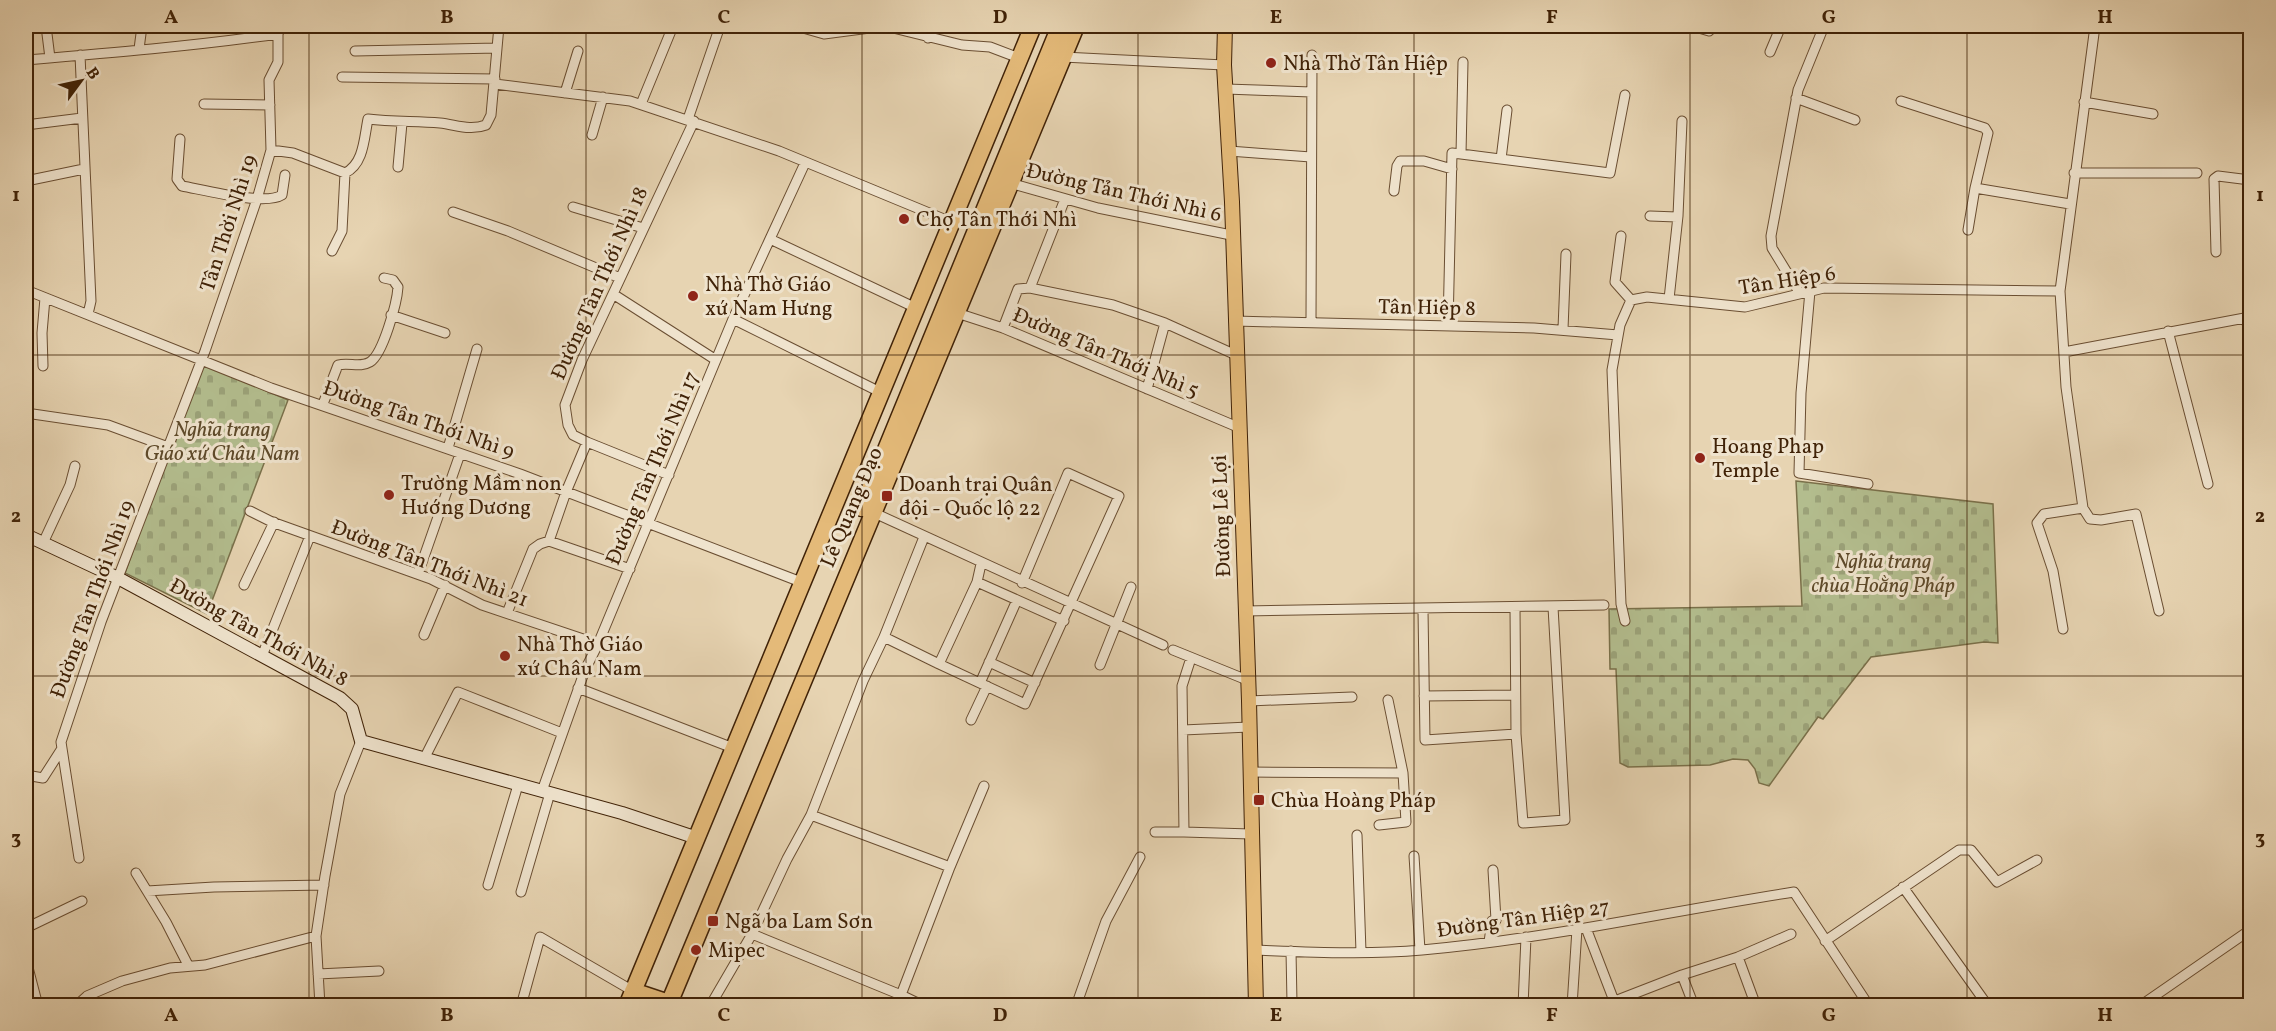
<svg xmlns="http://www.w3.org/2000/svg" width="2276" height="1031" font-family="Vollkorn,serif">
<style>
.cemetery{fill:url(#cemetery-stones);stroke:#7a704a;stroke-width:1.5}
.lines{fill:none;stroke-linecap:round;stroke-linejoin:round}
.street-casing{stroke:#6a4e32;stroke-width:11}
.secondary-casing{stroke:#402207;stroke-width:14}
.primary-casing{stroke:#402207;stroke-width:16}
.highway-casing{stroke:#402207;stroke-width:19}
.street{stroke:#efe3cd;stroke-width:9}
.secondary{stroke:#efe3cd;stroke-width:12}
.primary{stroke:#e4ba79;stroke-width:14}
.highway{stroke:#e4ba79;stroke-width:16}
.grid{fill:none;stroke:#402207;stroke-width:1.5;stroke-opacity:0.55}
.poi-dot{fill:#8f2418;stroke:#efe3cd;stroke-width:2}
.labels{text-anchor:middle;stroke-width:6;stroke-linejoin:round;paint-order:stroke}
.poi-label{font-size:21px;fill:#402207;stroke:#efe3cd;text-anchor:start}
.street-label{font-size:21px;fill:#402207;stroke:#efe3cd}
.park-label{font-size:21px;font-style:italic;fill:#5d4929;stroke:#efe3cd}
.neatline{fill:none;stroke:#402207;stroke-width:2}
.grid-label{font-size:20px;text-anchor:middle;font-weight:bold;fill:#402207}
</style>
<defs>
<pattern id="cemetery-stones" width="16" height="16" patternUnits="userSpaceOnUse" patternTransform="scale(1.5)"><rect width="16" height="16" fill="#b3bd8e"/><path d="M2 7V4a2 2 0 0 1 4 0v3zM10 15v-3a2 2 0 0 1 4 0v3z" fill="#9ba279"/></pattern>
</defs>
<rect width="100%" height="100%" fill="#e7d4b2"/>
<filter id="stains"><feTurbulence type="fractalNoise" baseFrequency=".00333" numOctaves="4"/><feColorMatrix values="0 0 0 0 .2 0 0 0 0 .09 0 0 0 0 .02 0 0 0 .5 -.17"/></filter>
<radialGradient id="worn" r=".72"><stop offset=".6" stop-color="#630" stop-opacity="0"/><stop offset="1" stop-color="#630" stop-opacity=".3"/></radialGradient>
<path class="cemetery" d="M200,363l88,37 -81,214 -82,-41z
M1796,481l197,23 5,139 -14,-1 -113,15 -48,62 -5,-2 -49,69 -10,-3 -4,-14 -7,-9 -15,-1 -23,6 -82,2 -8,-4 -4,-94h-6l-1,-60 193,-3z"/>
<g class="lines">
<g class="street-casing">
<path id="street" d="M46,26l4,32
M796,26l28,8 61,-8 77,19 28,2 29,11
M1692,26l17,5 5,-5
M2095,26l-35,265 6,96 17,121 7,11 11,1 35,-6 23,97
M928,38l4,-12
M139,49l3,-23
M355,51l142,-3
M1770,52l11,-26
M80,55l11,246 -3,13
M1063,57l161,8
M26,60c84,-7 168,-14 252,-26
M342,77l153,2
M495,84l135,17 149,50 172,71
M1226,89l85,3
M565,93l13,-42
M1796,98l59,22
M1901,101l84,27 3,5 -13,55
M2084,102l69,12
M204,104l66,1
M641,104l32,-78
M688,119l32,-93
M26,125l56,-7
M592,135l11,-38
M180,139l-3,40 5,7c22,4 83,20 100,9l3,-20
M271,150l22,3 52,20c19,-9 19,-35 23,-54 24,3 48,2 72,4 17,2 30,8 46,2l5,-10 8,-89
M1229,151l82,6
M1461,154l149,19 15,-78
M1501,159l6,-49
M398,167l4,-44
M2074,173h123
M26,181l58,-12
M1010,183l88,25 133,27
M1394,191l3,-25 3,-5h24l28,8
M1065,199l-35,89 83,17 52,18 71,32
M573,207l70,21
M453,212l55,19 112,47
M1650,216l27,1
M1968,230l7,-42 95,16
M1621,236l-6,46 16,18
M770,239l146,69
M332,251l10,-20 3,-58
M2216,252l-2,-73 4,-3 32,4
M26,290l245,98 249,86 281,108
M1810,291l-9,102 -2,80 69,11
M1799,292l-27,-44 -1,-12 27,-146 26,-64
M613,294l103,66
M1669,299l9,-83 4,-95
M957,313l46,15 237,100
M391,315l54,18
M2246,318l4,20
M733,319l149,74
M1234,321l300,7 84,7
M1311,322l1,-267
M1448,326l4,-173 9,1 2,-92
M1003,328l15,-39 12,-1
M1563,329l3,-75
M2168,331l40,153
M2064,352l186,-35
M43,366l-1,-33 3,-35
M1147,389l18,-66
M323,404l15,-39c11,-3 22,3 32,-3 13,-8 27,-59 28,-75l-5,-7 -9,-2
M26,413l82,12 60,22
M587,442l82,33
M448,448l29,-99
M250,511l22,11 159,57 51,26 116,39
M870,511l293,134
M549,541l17,-49 21,-50 -14,-7 -5,-10 -3,-20 17,-45 112,-239
M549,541l81,28
M43,543l27,-58 5,-19
M981,564l-4,18 87,39
M418,574l42,-120
M977,582l-38,82 86,40 94,-208 -51,-23 -46,110
M244,585l30,-63
M1515,608l1,126
M1423,610l2,130 91,-6 7,89 42,-3 -12,-213
M1245,611l359,-6
M507,613l26,-64 7,-5 9,-3
M1625,621l-4,-17 -9,-234 8,-45 11,-25 16,-3 98,10 79,-19 236,3
M2063,629l-10,-58 -16,-48 7,-9 39,-6
M424,635l21,-50
M884,637l40,-100
M1173,650l74,30
M262,656l48,-120
M989,662l46,21
M1100,665l31,-78
M980,683l37,-83
M578,688l155,60
M1424,696l91,-1
M1388,700l15,73
M1249,701l103,-4
M971,720l16,-34
M1183,730l66,-3
M424,759l34,-67 104,41
M1250,772l153,1 3,49 -27,3
M26,775l17,3 18,-28
M542,791l43,-121 13,-26 135,-325 72,-156
M1155,832h29l-2,-146 9,-28
M1184,832l67,2
M1357,835l4,117
M1414,856l6,94
M79,858l-18,-116 40,-120 104,-271 52,-152 14,-49 -2,-70 9,-18v-28l3,-8
M950,867l34,-81
M136,873l30,49 22,43
M488,885l30,-100
M1903,887l85,119
M147,891l67,-4 110,-2
M521,892l29,-99
M26,928l56,-27
M1586,928l30,78
M752,934l149,61 49,-128 -139,-52
M1825,941l134,-91h12l26,32 40,-22
M1489,942l3,-21 4,-1 -3,-50
M1254,950c55,2 112,5 168,0 125,-11 248,-39 372,-58l75,114
M1291,951l1,52
M1738,957l18,49
M26,960l12,46
M318,974l61,-3
M1682,975l56,-18 53,-23
M901,995l23,11
M1615,1001l67,-26 12,31
M76,1006l11,-10 35,-15 48,-13 35,-3 111,-29
M320,1006l-4,-70 9,-60 15,-82 21,-53
M521,1006l19,-69 93,54
M710,1006l42,-72 35,-75 24,-44 52,-134 21,-44 55,27
M1076,1006l30,-85 34,-64
M1523,1006l3,-69
M1572,1006l5,-77
M2140,1006l110,-76"/>
</g>
<g class="secondary-casing">
<path id="secondary" d="M26,535l92,43 222,120 12,11 9,32 261,72 75,25"/>
</g>
<g class="primary-casing">
<path id="primary" d="M1225,26l-1,39 8,137 17,499 7,305"/>
</g>
<g class="highway-casing">
<path id="highway" d="M862,508l198,-482
M633,991l36,12
M627,1006l406,-980
M668,1006l408,-980"/>
</g>
<use href="#street" class="street"/>
<use href="#secondary" class="secondary"/>
<use href="#primary" class="primary"/>
<use href="#highway" class="highway"/>
</g>
<path class="grid" d="M309,26v980M586,26v980M862,26v980M1138,26v980M1414,26v980M1690,26v980M1967,26v980M26,355h2224M26,676h2224"/>
<g class="poi-dot">
<circle cx="1271" cy="63" r="6"/>
<circle cx="904" cy="219" r="6"/>
<circle cx="693" cy="296" r="6"/>
<circle cx="1700" cy="458" r="6"/>
<circle cx="389" cy="495" r="6"/>
<rect x="881" y="490" width="12" height="12" rx="3"/>
<circle cx="505" cy="656" r="6"/>
<rect x="1253" y="794" width="12" height="12" rx="3"/>
<rect x="707" y="915" width="12" height="12" rx="3"/>
<circle cx="696" cy="950" r="6"/>
</g>
<g class="labels">
<g class="poi-label">
<text x="1283" y="70">Nhà Thờ Tân Hiệp</text>
<text x="916" y="226">Chợ Tân Thới Nhì</text>
<text x="705" y="291">Nhà Thờ Giáo<tspan x="705" dy="24">xứ Nam Hưng</tspan></text>
<text x="1712" y="453">Hoang Phap<tspan x="1712" dy="24">Temple</tspan></text>
<text x="401" y="490">Trường Mầm non<tspan x="401" dy="24">Hướng Dương</tspan></text>
<text x="899" y="491">Doanh trại Quân<tspan x="899" dy="24">đội - Quốc lộ 22</tspan></text>
<text x="517" y="651">Nhà Thờ Giáo<tspan x="517" dy="24">xứ Châu Nam</tspan></text>
<text x="1271" y="807">Chùa Hoàng Pháp</text>
<text x="725" y="928">Ngã ba Lam Sơn</text>
<text x="708" y="957">Mipec</text>
</g>
<g class="street-label">
<text transform="translate(1124 192) rotate(13)" y="7">Đường Tản Thới Nhì 6</text>
<text transform="translate(228 223) rotate(-72)" y="7">Tân Thời Nhì 19</text>
<text transform="translate(1787 280) rotate(-9)" y="7">Tân Hiệp 6</text>
<text transform="translate(599 283) rotate(-66)" y="7">Đường Tân Thới Nhì 18</text>
<text transform="translate(1427 307) rotate(1)" y="7">Tân Hiệp 8</text>
<text transform="translate(1106 352) rotate(23)" y="7">Đường Tân Thới Nhì 5</text>
<text transform="translate(419 419) rotate(19)" y="7">Đường Tân Thới Nhì 9</text>
<text transform="translate(652 468) rotate(-67)" y="7">Đường Tân Thới Nhì 17</text>
<text transform="translate(851 507) rotate(-67)" y="7">Lê Quang Đạo</text>
<text transform="translate(1221 516) rotate(-92)" y="7">Đường Lê Lợi</text>
<text transform="translate(430 563) rotate(21)" y="7">Đường Tân Thới Nhì 21</text>
<text transform="translate(92 599) rotate(-70)" y="7">Đường Tân Thới Nhì 19</text>
<text transform="translate(259 632) rotate(29)" y="7">Đường Tân Thới Nhì 8</text>
<text transform="translate(1523 918) rotate(-8)" y="7">Đường Tân Hiệp 27</text>
</g>
<g class="park-label">
<text x="222" y="436">Nghĩa trang<tspan x="222" dy="24">Giáo xứ Châu Nam</tspan></text>
<text x="1883" y="568">Nghĩa trang<tspan x="1883" dy="24">chùa Hoằng Pháp</tspan></text>
</g>
</g>
<rect width="2276" height="1031" fill="none" stroke="#e7d4b2" stroke-width="66"/>
<g transform="translate(81 81) rotate(57)" stroke="#efe3cd" stroke-width="4.5" paint-order="stroke">
<path d="M0-4.5L10 22L0 15L-10 22Z" fill="#402207"/>
<text y="-9" font-size="16" font-weight="bold" text-anchor="middle" fill="#402207">B</text>
</g>
<rect x="33" y="33" width="2210" height="965" class="neatline"/>
<g class="grid-label">
<text x="171" y="23">A</text>
<text x="447" y="23">B</text>
<text x="724" y="23">C</text>
<text x="1000" y="23">D</text>
<text x="1276" y="23">E</text>
<text x="1552" y="23">F</text>
<text x="1829" y="23">G</text>
<text x="2105" y="23">H</text>
<text x="16" y="201">1</text>
<text x="2260" y="201">1</text>
<text x="16" y="522">2</text>
<text x="2260" y="522">2</text>
<text x="16" y="844">3</text>
<text x="2260" y="844">3</text>
<text x="171" y="1021">A</text>
<text x="447" y="1021">B</text>
<text x="724" y="1021">C</text>
<text x="1000" y="1021">D</text>
<text x="1276" y="1021">E</text>
<text x="1552" y="1021">F</text>
<text x="1829" y="1021">G</text>
<text x="2105" y="1021">H</text>
</g>
<rect width="100%" height="100%" filter="url(#stains)"/>
<rect width="100%" height="100%" fill="url(#worn)"/>
</svg>
